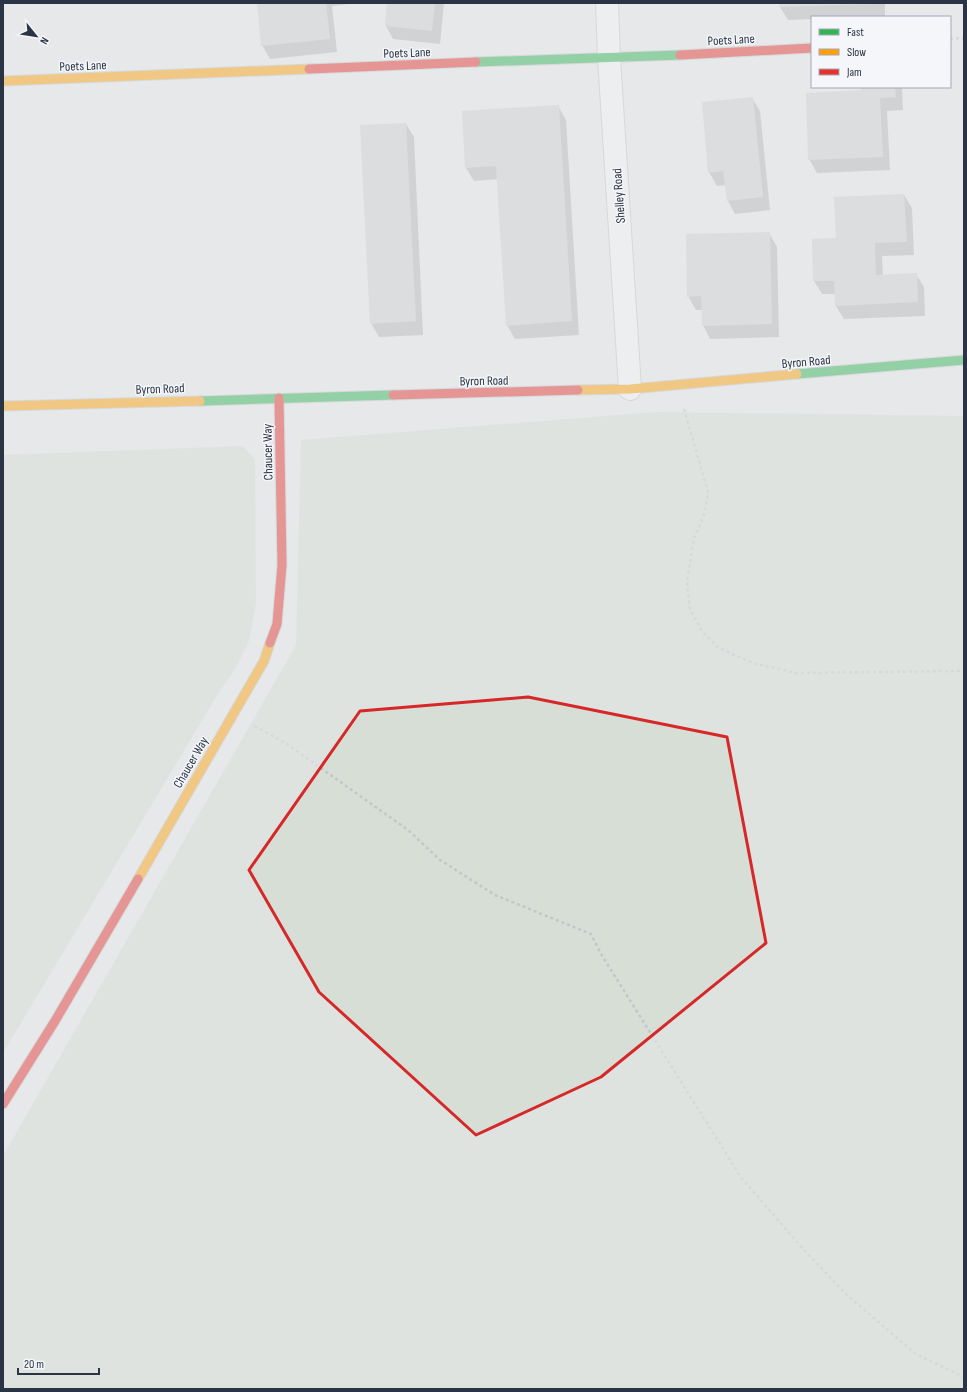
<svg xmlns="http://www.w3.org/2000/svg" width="967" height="1392" font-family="'Sofia Sans Condensed',sans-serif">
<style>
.green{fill:#d6ded6}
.shadow{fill:#0003}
.building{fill:#ced0d3}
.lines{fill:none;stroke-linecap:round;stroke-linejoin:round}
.street-casing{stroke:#c4c6c8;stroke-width:24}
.fast-casing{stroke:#c4c6c8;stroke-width:11}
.slow-casing{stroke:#c4c6c8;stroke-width:11}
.jam-casing{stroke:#c4c6c8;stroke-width:11}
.path{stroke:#c5c6ca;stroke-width:2.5;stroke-dasharray:3 3;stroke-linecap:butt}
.street{stroke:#f5f6f7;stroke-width:22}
.fast{stroke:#30b455;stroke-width:9}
.slow{stroke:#ff9f0a;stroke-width:9}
.jam{stroke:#e5322d;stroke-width:9}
.marked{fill:none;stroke:#d62828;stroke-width:3;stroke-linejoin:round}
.labels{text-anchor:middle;stroke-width:3;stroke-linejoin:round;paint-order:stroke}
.street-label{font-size:13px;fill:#2b3445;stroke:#f4f6f9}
</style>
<rect width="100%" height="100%" fill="#e6e8ea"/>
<path class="green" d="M657,412l307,4v973h-961v-233l293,-511 5,-205z
M243,446l12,14 1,143 -7,38 -14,28 -19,28 -213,356v-598z"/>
<path class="shadow" d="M258,3h91v1l-17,2 5,46 -67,7 -8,-14z
M388,3h56l-4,41 -47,-5 -7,-13z
M780,3h105v14h-73v2l-24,1 -8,-13z
M862,87h40l1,23 -16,1 3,59 -73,3 -8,-14 53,-68z
M752,98l8,13 10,99 -35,4 -7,-13 -2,-16 -9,1 -8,-14z
M558,106l8,14 13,215 -64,4 -8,-14 -9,-146 -24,2 -8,-13z
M406,124l8,13 9,198 -44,2 -8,-14z
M904,195l8,13 2,47 -32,1 1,19 33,-1 8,13 1,29 -81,3 -8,-13v-12h-14l-8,-13 -1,-41 24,-1z
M769,233l8,14 2,90 -69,2 -7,-14 -1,-15h-6l-8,-14z"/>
<path class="building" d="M257,3h69l4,36 -69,7z
M387,3h48l-3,28 -47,-5z
M779,3h97v1l-97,3z
M861,87h34l1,10 -16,1 3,59 -75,3 -2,-67 55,-3z
M753,97l10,100 -36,4 -4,-30 -15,2 -6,-71z
M559,105l13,216 -66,5 -10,-160 -31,2 -3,-57z
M406,123l10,198 -46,3 -10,-199z
M904,194l3,48 -32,1 1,32 41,-2 1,29 -83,4 -1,-25h-21l-1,-42 24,-1 -2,-41z
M770,232l2,92 -70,2 -1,-30 -14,1 -1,-63z"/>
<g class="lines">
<g class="street-casing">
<path id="street" d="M607,3l2,54 21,332"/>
</g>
<g class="fast-casing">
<path id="fast" d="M476,62l204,-7
M797,374l167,-14
M200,401l193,-6"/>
</g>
<g class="slow-casing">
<path id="slow" d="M3,81l306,-12
M578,390l52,-1 167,-15
M3,406l197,-5
M138,879l126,-218 6,-18"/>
</g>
<g class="jam-casing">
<path id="jam" d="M680,55l132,-7
M309,69l167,-7
M393,395l185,-5
M270,643l7,-19 5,-59 -3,-167
M3,1104l52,-83 83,-142"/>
</g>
<path class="path" d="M950,39l14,-1
M684,409l24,83 -4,23 -10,23 -7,44 3,27 12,22 15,16 36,16 43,10 168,-2
M255,726l32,18 121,86 32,30 55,35 96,39 10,20 139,222 62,72 46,48 68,58 48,23"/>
<use href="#street" class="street"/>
<use href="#fast" class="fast"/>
<use href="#slow" class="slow"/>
<use href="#jam" class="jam"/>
</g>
<path d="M0 0H967V1392H0ZM528,697l199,40 39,206 -165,134 -125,58 -157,-143 -70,-122 111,-159z" fill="#e6e8ea" fill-opacity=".55" fill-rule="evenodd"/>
<path class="marked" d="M528,697l199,40 39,206 -165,134 -125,58 -157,-143 -70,-122 111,-159z"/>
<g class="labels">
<g class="street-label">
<text transform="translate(731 39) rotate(-3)" y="5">Poets Lane</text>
<text transform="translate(407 52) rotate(-2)" y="5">Poets Lane</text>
<text transform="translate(83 65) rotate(-2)" y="5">Poets Lane</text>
<text transform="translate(618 196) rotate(-94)" y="5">Shelley Road</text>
<text transform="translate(806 361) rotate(-5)" y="5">Byron Road</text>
<text transform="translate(484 380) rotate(-1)" y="5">Byron Road</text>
<text transform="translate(160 388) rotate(-2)" y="5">Byron Road</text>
<text transform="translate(267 452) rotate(-91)" y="5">Chaucer Way</text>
<text transform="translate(190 762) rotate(-60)" y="5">Chaucer Way</text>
</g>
</g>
<rect width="967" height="1392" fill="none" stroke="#2b3445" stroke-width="8"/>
<rect x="811" y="16" width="140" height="72" fill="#f4f6f9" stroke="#a4a8b1"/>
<rect x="819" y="29" width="20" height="6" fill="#30b455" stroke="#a4a8b1"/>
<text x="847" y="36" font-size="12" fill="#2b3445">Fast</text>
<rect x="819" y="49" width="20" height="6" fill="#ff9f0a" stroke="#a4a8b1"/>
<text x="847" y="56" font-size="12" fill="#2b3445">Slow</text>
<rect x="819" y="69" width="20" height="6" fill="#e5322d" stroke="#a4a8b1"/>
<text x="847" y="76" font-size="12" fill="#2b3445">Jam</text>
<g transform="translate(36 36) rotate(120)" stroke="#f4f6f9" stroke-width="3" paint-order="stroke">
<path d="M0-3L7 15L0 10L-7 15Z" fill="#2b3445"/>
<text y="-6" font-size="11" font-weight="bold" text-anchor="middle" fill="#2b3445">N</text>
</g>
<path d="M18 1368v6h81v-6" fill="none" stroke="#2b3445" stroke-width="2"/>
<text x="24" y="1368" font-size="12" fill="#2b3445" stroke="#f4f6f9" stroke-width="3" paint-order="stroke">20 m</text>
</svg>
